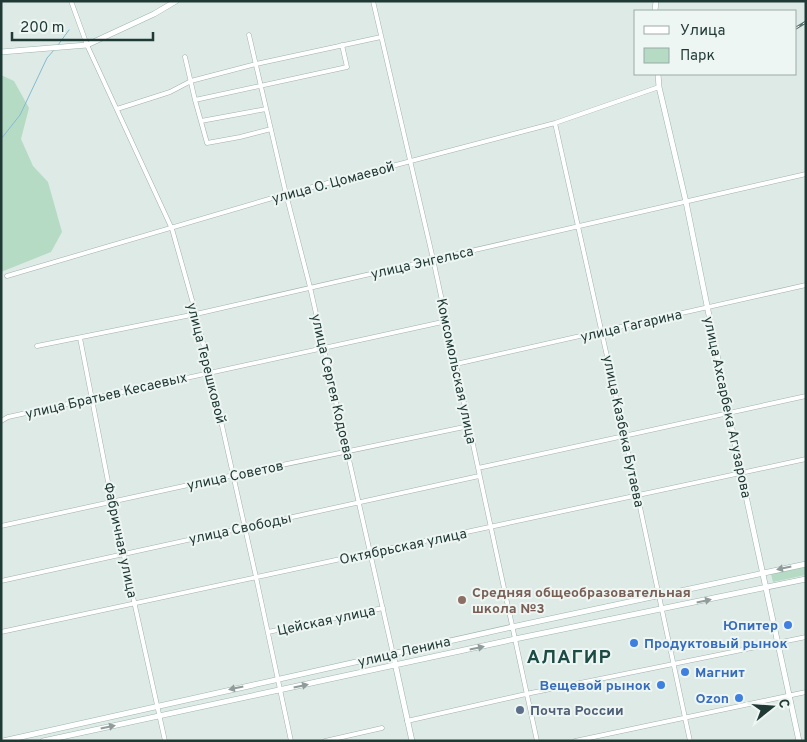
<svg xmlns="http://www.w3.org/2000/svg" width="807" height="742" font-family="Overpass,sans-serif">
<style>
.green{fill:#b6dbc5}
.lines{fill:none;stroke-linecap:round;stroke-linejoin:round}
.stream{stroke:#84bbd0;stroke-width:1}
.street-casing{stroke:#a1b1ad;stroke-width:5}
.secondary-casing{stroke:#9db5af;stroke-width:6}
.street{stroke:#fff;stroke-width:4}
.secondary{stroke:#fff;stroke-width:5}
.rail-casing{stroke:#597571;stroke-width:3}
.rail{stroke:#eef6f3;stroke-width:1;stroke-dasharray:4;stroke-linecap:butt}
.oneway{fill:#8f9c9a}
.education-dot{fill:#8d6e63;stroke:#eef6f3;stroke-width:2}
.shop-dot{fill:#3f7fe0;stroke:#eef6f3;stroke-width:2}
.service-dot{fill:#5c6f8a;stroke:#eef6f3;stroke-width:2}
.labels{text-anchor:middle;stroke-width:4;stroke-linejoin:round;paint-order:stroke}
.street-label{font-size:14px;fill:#1f3935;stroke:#eef6f3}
.education-label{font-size:14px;font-weight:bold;fill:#785e54;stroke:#eef6f3;text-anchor:start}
.shop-label{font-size:14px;font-weight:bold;fill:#366cbe;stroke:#eef6f3;text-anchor:end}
.service-label{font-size:14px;font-weight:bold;fill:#4e5e75;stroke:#eef6f3;text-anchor:start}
.district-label{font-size:19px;font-weight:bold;letter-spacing:1px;fill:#1c4b45;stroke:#eef6f3}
</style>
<rect width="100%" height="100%" fill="#deeae6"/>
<path class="green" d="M1,75l13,6 15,27 -8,31 12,27 15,16 14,50 -11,20 -50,20z
M806,566v9l-33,7 -2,-8z"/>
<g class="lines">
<path class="stream" d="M58,45l11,-15
M1,139l19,-24 27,-57 7,-8"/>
<g class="street-casing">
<path id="street" d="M71,1l16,44 85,184 24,85 14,58 46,205 35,164
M373,1l60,258 104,482
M249,35l37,159 24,93 83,367
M185,57l10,43 12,43 33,-6 31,-8
M195,100l152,-33 -5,-22
M117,109l53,-17 21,-11 65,-17 125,-27
M201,121l65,-12
M555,123l70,314 65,304
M7,276l279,-82 269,-71 104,-36
M80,338l32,164 53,239
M37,346l159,-32 610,-140
M456,364l350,-79
M1,421l7,-4 439,-96
M478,468l328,-72
M1,526l233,-51 235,-49
M1,581l478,-105
M1,632l805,-173
M268,632l115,-24
M407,721l119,-27 280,-57
M325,741l57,-13
M575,741l231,-49"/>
</g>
<g class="secondary-casing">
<path id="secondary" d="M655,11l1,-10
M1,52l86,-7 67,-31 22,-13
M658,74l1,13 27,115 55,271 58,268
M393,654l19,87
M3,741l509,-114 294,-63
M43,741l472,-102 291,-60"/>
</g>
<use href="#street" class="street"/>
<use href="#secondary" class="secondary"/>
<g class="rail-casing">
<path id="rail" d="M796,28l10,-6"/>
</g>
<use href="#rail" class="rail"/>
</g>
<defs><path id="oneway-solid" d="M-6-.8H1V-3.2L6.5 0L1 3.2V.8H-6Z" transform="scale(1.25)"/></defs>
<g class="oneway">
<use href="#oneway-solid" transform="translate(784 568) rotate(168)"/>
<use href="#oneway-solid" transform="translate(704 601) rotate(-12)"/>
<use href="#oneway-solid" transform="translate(477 648) rotate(-12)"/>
<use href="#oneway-solid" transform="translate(301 686) rotate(-12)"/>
<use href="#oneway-solid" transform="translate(236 688) rotate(168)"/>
<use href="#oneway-solid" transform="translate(108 727) rotate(-12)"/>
</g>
<circle class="education-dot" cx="462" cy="600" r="5"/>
<g class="shop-dot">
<circle cx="788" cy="625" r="5"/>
<circle cx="634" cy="643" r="5"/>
<circle cx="685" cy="672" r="5"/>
<circle cx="661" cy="685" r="5"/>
<circle cx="739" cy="698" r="5"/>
</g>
<circle class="service-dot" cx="520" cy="710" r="5"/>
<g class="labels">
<g class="street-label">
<text transform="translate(333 182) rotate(-15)" y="5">улица О. Цомаевой</text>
<text transform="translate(422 262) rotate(-13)" y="5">улица Энгельса</text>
<text transform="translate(631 325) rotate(-13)" y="5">улица Гагарина</text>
<text transform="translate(207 363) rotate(76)" y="5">улица Терешковой</text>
<text transform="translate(457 371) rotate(78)" y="5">Комсомольская улица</text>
<text transform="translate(333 387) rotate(77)" y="5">улица Сергея Кодоева</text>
<text transform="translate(106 395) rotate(-13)" y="5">улица Братьев Кесаевых</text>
<text transform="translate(728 407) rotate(78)" y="5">улица Ахсарбека Агузарова</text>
<text transform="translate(624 431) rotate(78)" y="5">улица Казбека Бутаева</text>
<text transform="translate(235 475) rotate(-12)" y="5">улица Советов</text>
<text transform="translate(240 528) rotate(-12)" y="5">улица Свободы</text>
<text transform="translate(121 540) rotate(78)" y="5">Фабричная улица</text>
<text transform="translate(403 546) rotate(-12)" y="5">Октябрьская улица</text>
<text transform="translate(326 620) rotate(-12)" y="5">Цейская улица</text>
<text transform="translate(404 651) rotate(-13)" y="5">улица Ленина</text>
</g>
<g class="education-label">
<text x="472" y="597">Средняя общеобразовательная<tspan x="472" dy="16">школа №3</tspan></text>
</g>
<g class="shop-label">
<text x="778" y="630">Юпитер</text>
<text x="644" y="648" text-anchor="start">Продуктовый рынок</text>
<text x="695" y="677" text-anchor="start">Магнит</text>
<text x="651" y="690">Вещевой рынок</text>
<text x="729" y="703">Ozon</text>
</g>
<g class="service-label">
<text x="530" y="715">Почта России</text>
</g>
<g class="district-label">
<text x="569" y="663">АЛАГИР</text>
</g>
</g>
<rect width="807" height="742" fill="none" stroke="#1f3935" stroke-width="5"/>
<rect x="634" y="10" width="162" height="65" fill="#eef6f3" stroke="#9baaa7"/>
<rect x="644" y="26" width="25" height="8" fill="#ffffff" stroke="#9baaa7"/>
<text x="680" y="35" font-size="15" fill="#1f3935">Улица</text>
<rect x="644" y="48" width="25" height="15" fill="#b6dbc5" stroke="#9baaa7"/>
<text x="680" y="60" font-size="15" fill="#1f3935">Парк</text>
<g transform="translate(772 707) rotate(73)" stroke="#eef6f3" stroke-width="4" paint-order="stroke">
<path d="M0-4L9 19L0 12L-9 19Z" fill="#1f3935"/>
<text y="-8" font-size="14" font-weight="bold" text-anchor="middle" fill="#1f3935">С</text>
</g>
<path d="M12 32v8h141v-8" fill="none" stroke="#1f3935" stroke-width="2.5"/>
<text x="20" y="32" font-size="15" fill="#1f3935" stroke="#eef6f3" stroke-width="4" paint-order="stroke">200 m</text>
</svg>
